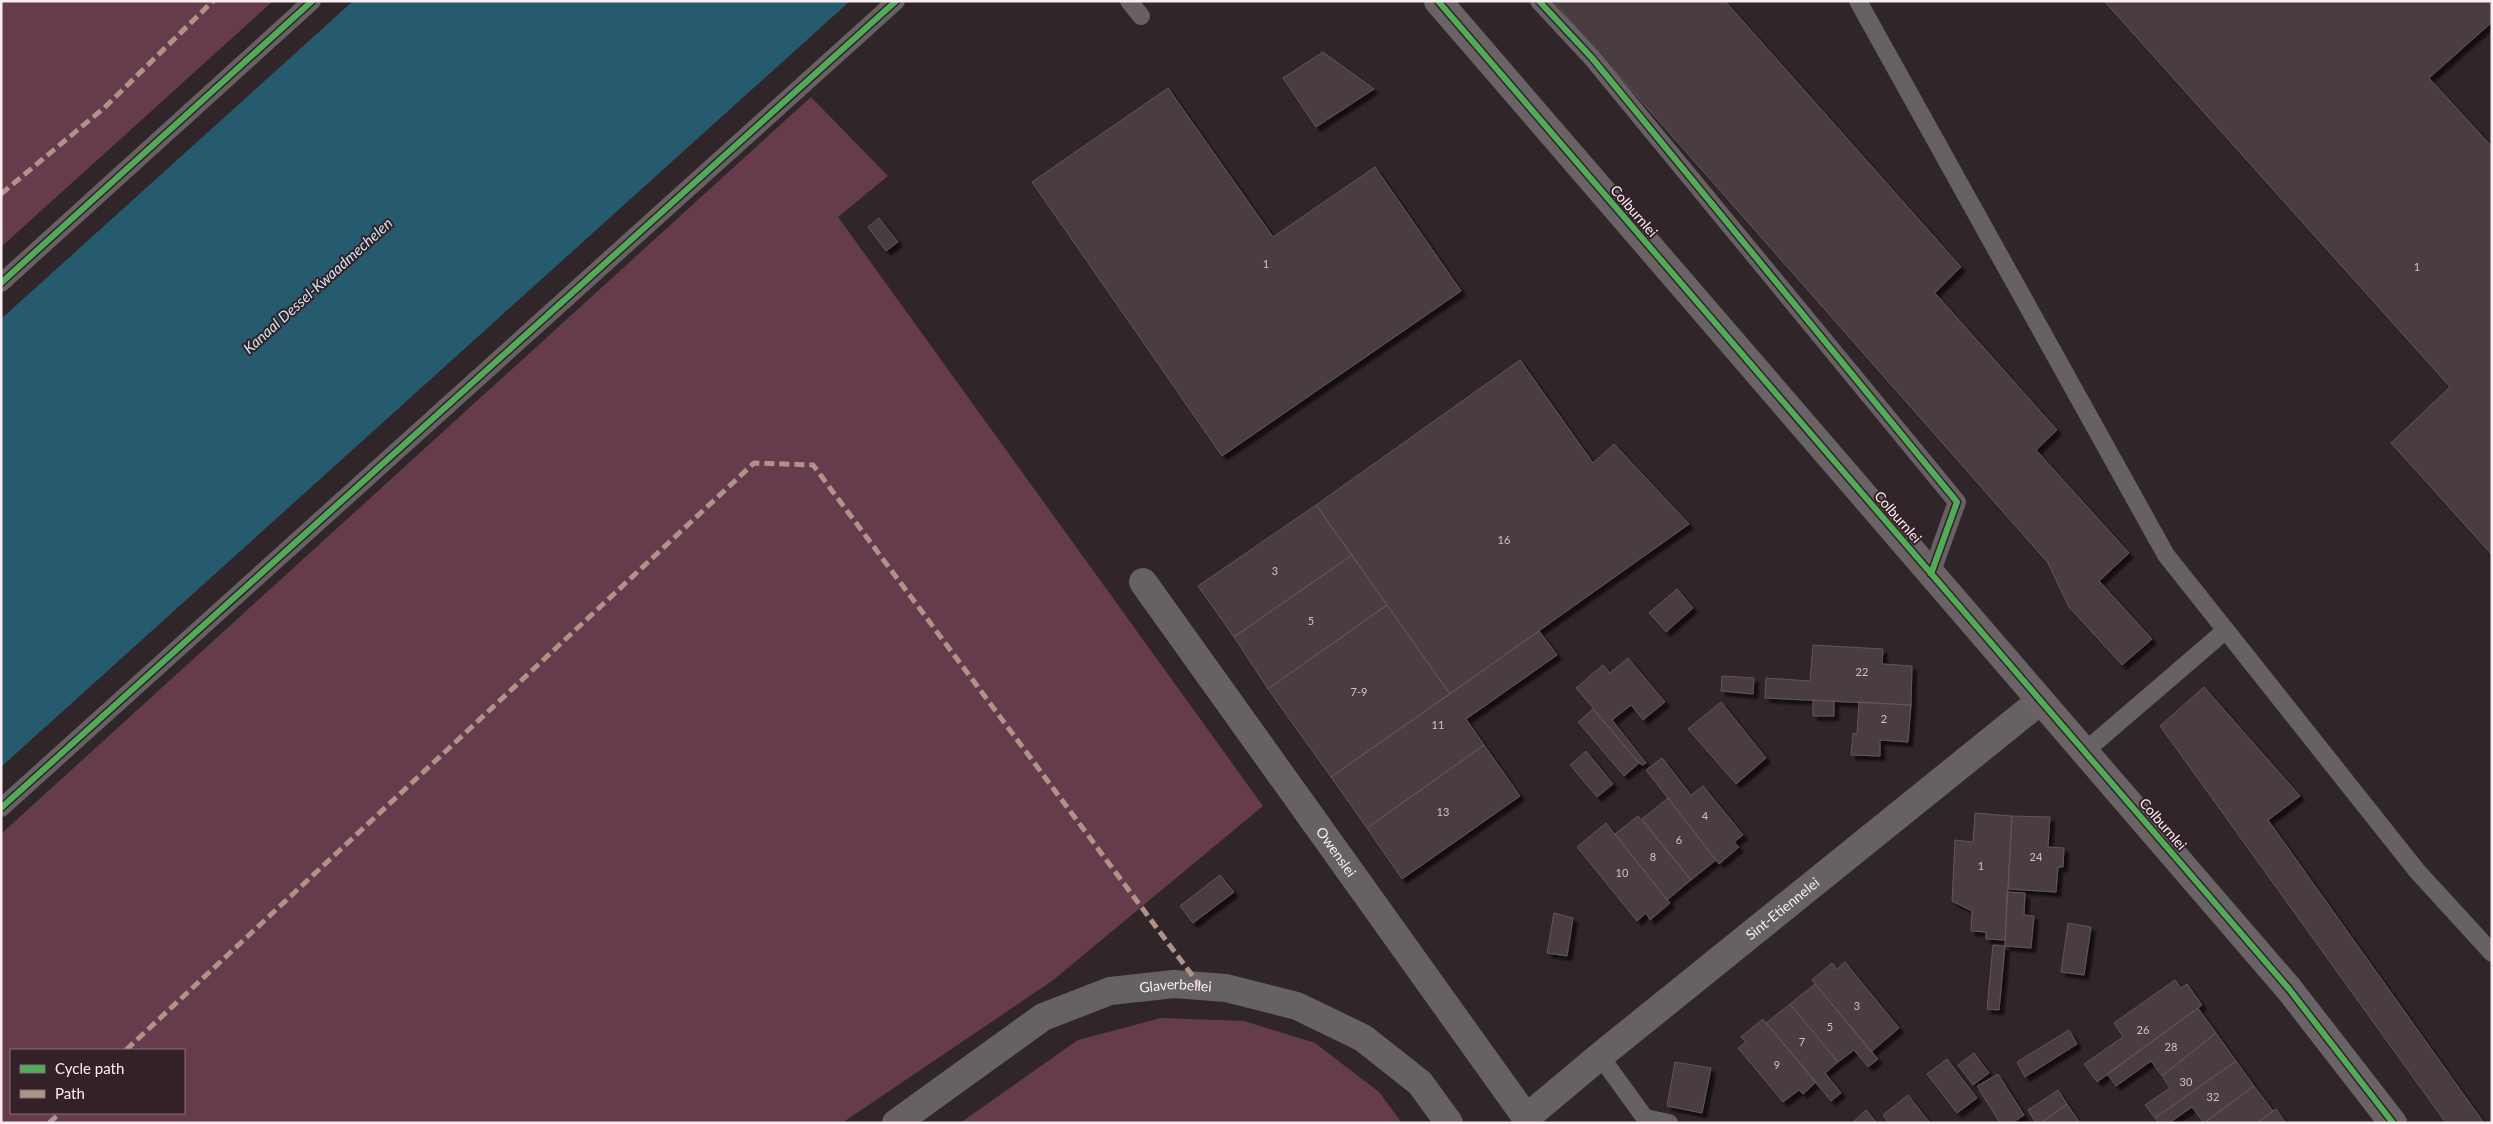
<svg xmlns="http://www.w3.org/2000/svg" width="2493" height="1124" font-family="Lato,sans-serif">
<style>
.forest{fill:#663c4c;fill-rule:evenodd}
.water{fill:#265a6e}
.building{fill:#4a3d42;stroke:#60565a;filter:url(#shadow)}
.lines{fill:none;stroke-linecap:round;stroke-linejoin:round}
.lane{stroke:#666163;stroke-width:18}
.street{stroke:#666163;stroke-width:28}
.secondary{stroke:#6a6365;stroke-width:28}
.quiet{stroke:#af9288;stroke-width:5;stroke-dasharray:10 5;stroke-linecap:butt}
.cycleway-casing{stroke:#342128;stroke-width:9}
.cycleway{stroke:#51ab58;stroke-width:6}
.labels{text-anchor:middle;stroke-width:4;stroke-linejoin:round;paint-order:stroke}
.number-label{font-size:11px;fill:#cfc2c6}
.street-label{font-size:14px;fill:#fbeef2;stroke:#342128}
.water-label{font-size:15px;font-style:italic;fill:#c8e9f7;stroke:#342128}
</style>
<defs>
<filter id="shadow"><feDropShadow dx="4.5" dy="4.5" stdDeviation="1" flood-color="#0009"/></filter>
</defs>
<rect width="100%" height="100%" fill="#302529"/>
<path class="forest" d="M1,1h272l-272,246z
M811,97l77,79 -50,41 425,589 -211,175 -210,142h-841v-289zM11,1050h173v63h-173z
M1161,1018l83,3 71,22 64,49 23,31h-442l118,-83z"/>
<path class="water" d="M353,1h497l-849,766v-448z"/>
<path class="building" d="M1553,1h172l236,266 -26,26 122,137 -21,20 93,103 -30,28 53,58 -30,26 -53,-58 -21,-44z
M2104,1h388v21l-63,56 63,69v408l-101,-112 59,-56z
M1323,52l51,37 -58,38 -33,-49z
M1168,88l105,149 102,-70 86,124 -239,165 -190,-274z
M879,218l19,24 -12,9 -18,-24z
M1520,360l73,103 21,-19 75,80 -239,170 -134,-189z
M1316,505l36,50 -118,82 -36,-51z
M1352,555l35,50 -119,84 -34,-52z
M1677,589l16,19 -27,24 -17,-19z
M1387,605l63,89 -119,83 -63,-88z
M1539,631l18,24 -91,64 18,26 -117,83 -36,-51z
M1813,645l70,4 -1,15 30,2 -1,39 -146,-7 1,-20 44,3z
M1628,658l37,44 -22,18 -12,-15 -19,15 34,43 -3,2 -4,-2 -63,-75 27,-23 7,8z
M1722,676l32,2 -1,16 -32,-3z
M2204,687l96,109 -32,24 216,303h-38l-286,-397z
M1813,700l21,1v15h-21z
M1721,702l45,56 -30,26 -48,-55z
M1859,702l52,3 -3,37 -28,-2v16l-29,-1 2,-22 4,1z
M1593,709l46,54 -15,13 -46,-54z
M1484,745l36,51 -118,83 -35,-51z
M1586,751l27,33 -16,13 -27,-32z
M1662,758l29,37 12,-9 40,49 -9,7 5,5 -20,17 -73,-94z
M1668,798l48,62 -25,20 -49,-61z
M1975,813l37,3 -7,124 -19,-1v-7l-15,-1 1,-20 -20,-10 3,-61 18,2z
M1638,816l53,64 -24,20 -52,-66z
M2012,816l38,1 -2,30 16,1 -1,19h-5l-2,25 -48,-3z
M1606,823l64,80 -20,17 -4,-7 -9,8 -60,-74z
M1220,875l14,17 -41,31 -13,-17z
M2007,892l18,1 -1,22 10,1 -3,32 -26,-2z
M1554,913l19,5 -6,38 -20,-3z
M2068,923l23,4 -7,48 -23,-3z
M1993,945l12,1 -6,64 -12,-1z
M1845,962l54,66 -28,24 -59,-72 20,-17 5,6z
M2175,980l6,8 6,-4 15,21 -105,77 -13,-18 39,-27 -9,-14z
M1815,984l63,75 -10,8 -14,-17 -16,12 -48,-58z
M1790,1004l48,58 -13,11 16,20 -10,8 -65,-78z
M2198,1008l18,25 -54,43 -11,-15 -35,25 -9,-12z
M1763,1019l53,63 -13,12 -4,-4 -16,12 -45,-54 8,-6 -5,-5z
M2069,1030l8,14 -52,33 -8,-15z
M2216,1033l20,28 -81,57 -10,-13 25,-17 -8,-12z
M1974,1053l15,20 -16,12 -15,-20z
M1947,1059l30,39 -20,15 -30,-39z
M2236,1061l18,25 -50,37 -12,-16 -23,16h-11l-3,-5z
M1675,1062l36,6 -9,45 -35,-7z
M1998,1074l26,41 -12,8h-12l-23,-37z
M2254,1086l19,25 -16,12h-53z
M2058,1090l9,14 -26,19h-5l-8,-13z
M1908,1095l22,28h-41l-6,-8z
M2067,1104l13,19h-39z
M2276,1109l10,14h-29l16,-12z
M1866,1110l11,13h-25z"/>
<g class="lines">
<path class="lane" d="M1129,1l12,15
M1539,1l53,57 365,444 -26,72
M1858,1l308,554 251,316 75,82
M1,283l311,-282
M2084,752l142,-122
M1,808l895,-807
M1600,1056l45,62 24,5"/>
<g class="street">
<path id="s1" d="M1143,582l387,541"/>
<path id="s2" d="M1526,1118l74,-62 440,-355"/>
<path id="s3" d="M896,1123l147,-106 67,-26 64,-7 52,4 71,18 66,32 57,45 29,40"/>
</g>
<path class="secondary" d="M1438,1l851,988 104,134"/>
<path class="quiet" d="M1,194l103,-86 109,-107
M126,1050l628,-587 59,2 387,521
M49,1123l11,-10"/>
<g class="cycleway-casing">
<path id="cycleway" d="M1438,1l851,988 104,134
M1539,1l53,57 365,444 -26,72
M1,283l311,-282
M1,808l895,-807"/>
</g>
<use href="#cycleway" class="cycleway"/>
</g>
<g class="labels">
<g class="number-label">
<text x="1266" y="268">1</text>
<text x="2417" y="271">1</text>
<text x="1504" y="544">16</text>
<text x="1275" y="575">3</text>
<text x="1311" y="625">5</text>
<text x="1862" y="676">22</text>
<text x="1359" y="696">7-9</text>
<text x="1884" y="723">2</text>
<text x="1438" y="729">11</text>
<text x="1443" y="816">13</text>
<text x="1705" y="820">4</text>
<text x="1679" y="844">6</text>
<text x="1653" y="861">8</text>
<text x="2036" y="861">24</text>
<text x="1981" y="870">1</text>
<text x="1622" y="877">10</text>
<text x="1857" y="1010">3</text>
<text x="1830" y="1031">5</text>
<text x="2143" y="1034">26</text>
<text x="1802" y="1046">7</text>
<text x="2171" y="1051">28</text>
<text x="1777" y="1069">9</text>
<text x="2186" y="1086">30</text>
<text x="2213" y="1101">32</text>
</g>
<g class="street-label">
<text transform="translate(1634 211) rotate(49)" y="5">Colburnlei</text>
<text transform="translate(1898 517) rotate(49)" y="5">Colburnlei</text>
<text transform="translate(2163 824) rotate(49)" y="5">Colburnlei</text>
<text dy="5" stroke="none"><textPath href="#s1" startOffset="332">Owenslei</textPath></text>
<text dy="5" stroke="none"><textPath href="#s2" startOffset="331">Sint-Etiennelei</textPath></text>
<text dy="5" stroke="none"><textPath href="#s3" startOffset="319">Glaverbellei</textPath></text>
</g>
<g class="water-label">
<text transform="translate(318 286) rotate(-42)" y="5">Kanaal Dessel-Kwaadmechelen</text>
</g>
</g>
<rect width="2493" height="1124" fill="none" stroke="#fbeef2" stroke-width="5"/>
<rect x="10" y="1049" width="175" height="65" fill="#342128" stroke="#847379"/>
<rect x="20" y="1065" width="25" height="8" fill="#51ab58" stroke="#847379"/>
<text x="55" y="1074" font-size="15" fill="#fbeef2">Cycle path</text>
<rect x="20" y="1090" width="25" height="8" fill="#af9288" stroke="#847379"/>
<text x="55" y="1099" font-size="15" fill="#fbeef2">Path</text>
</svg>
